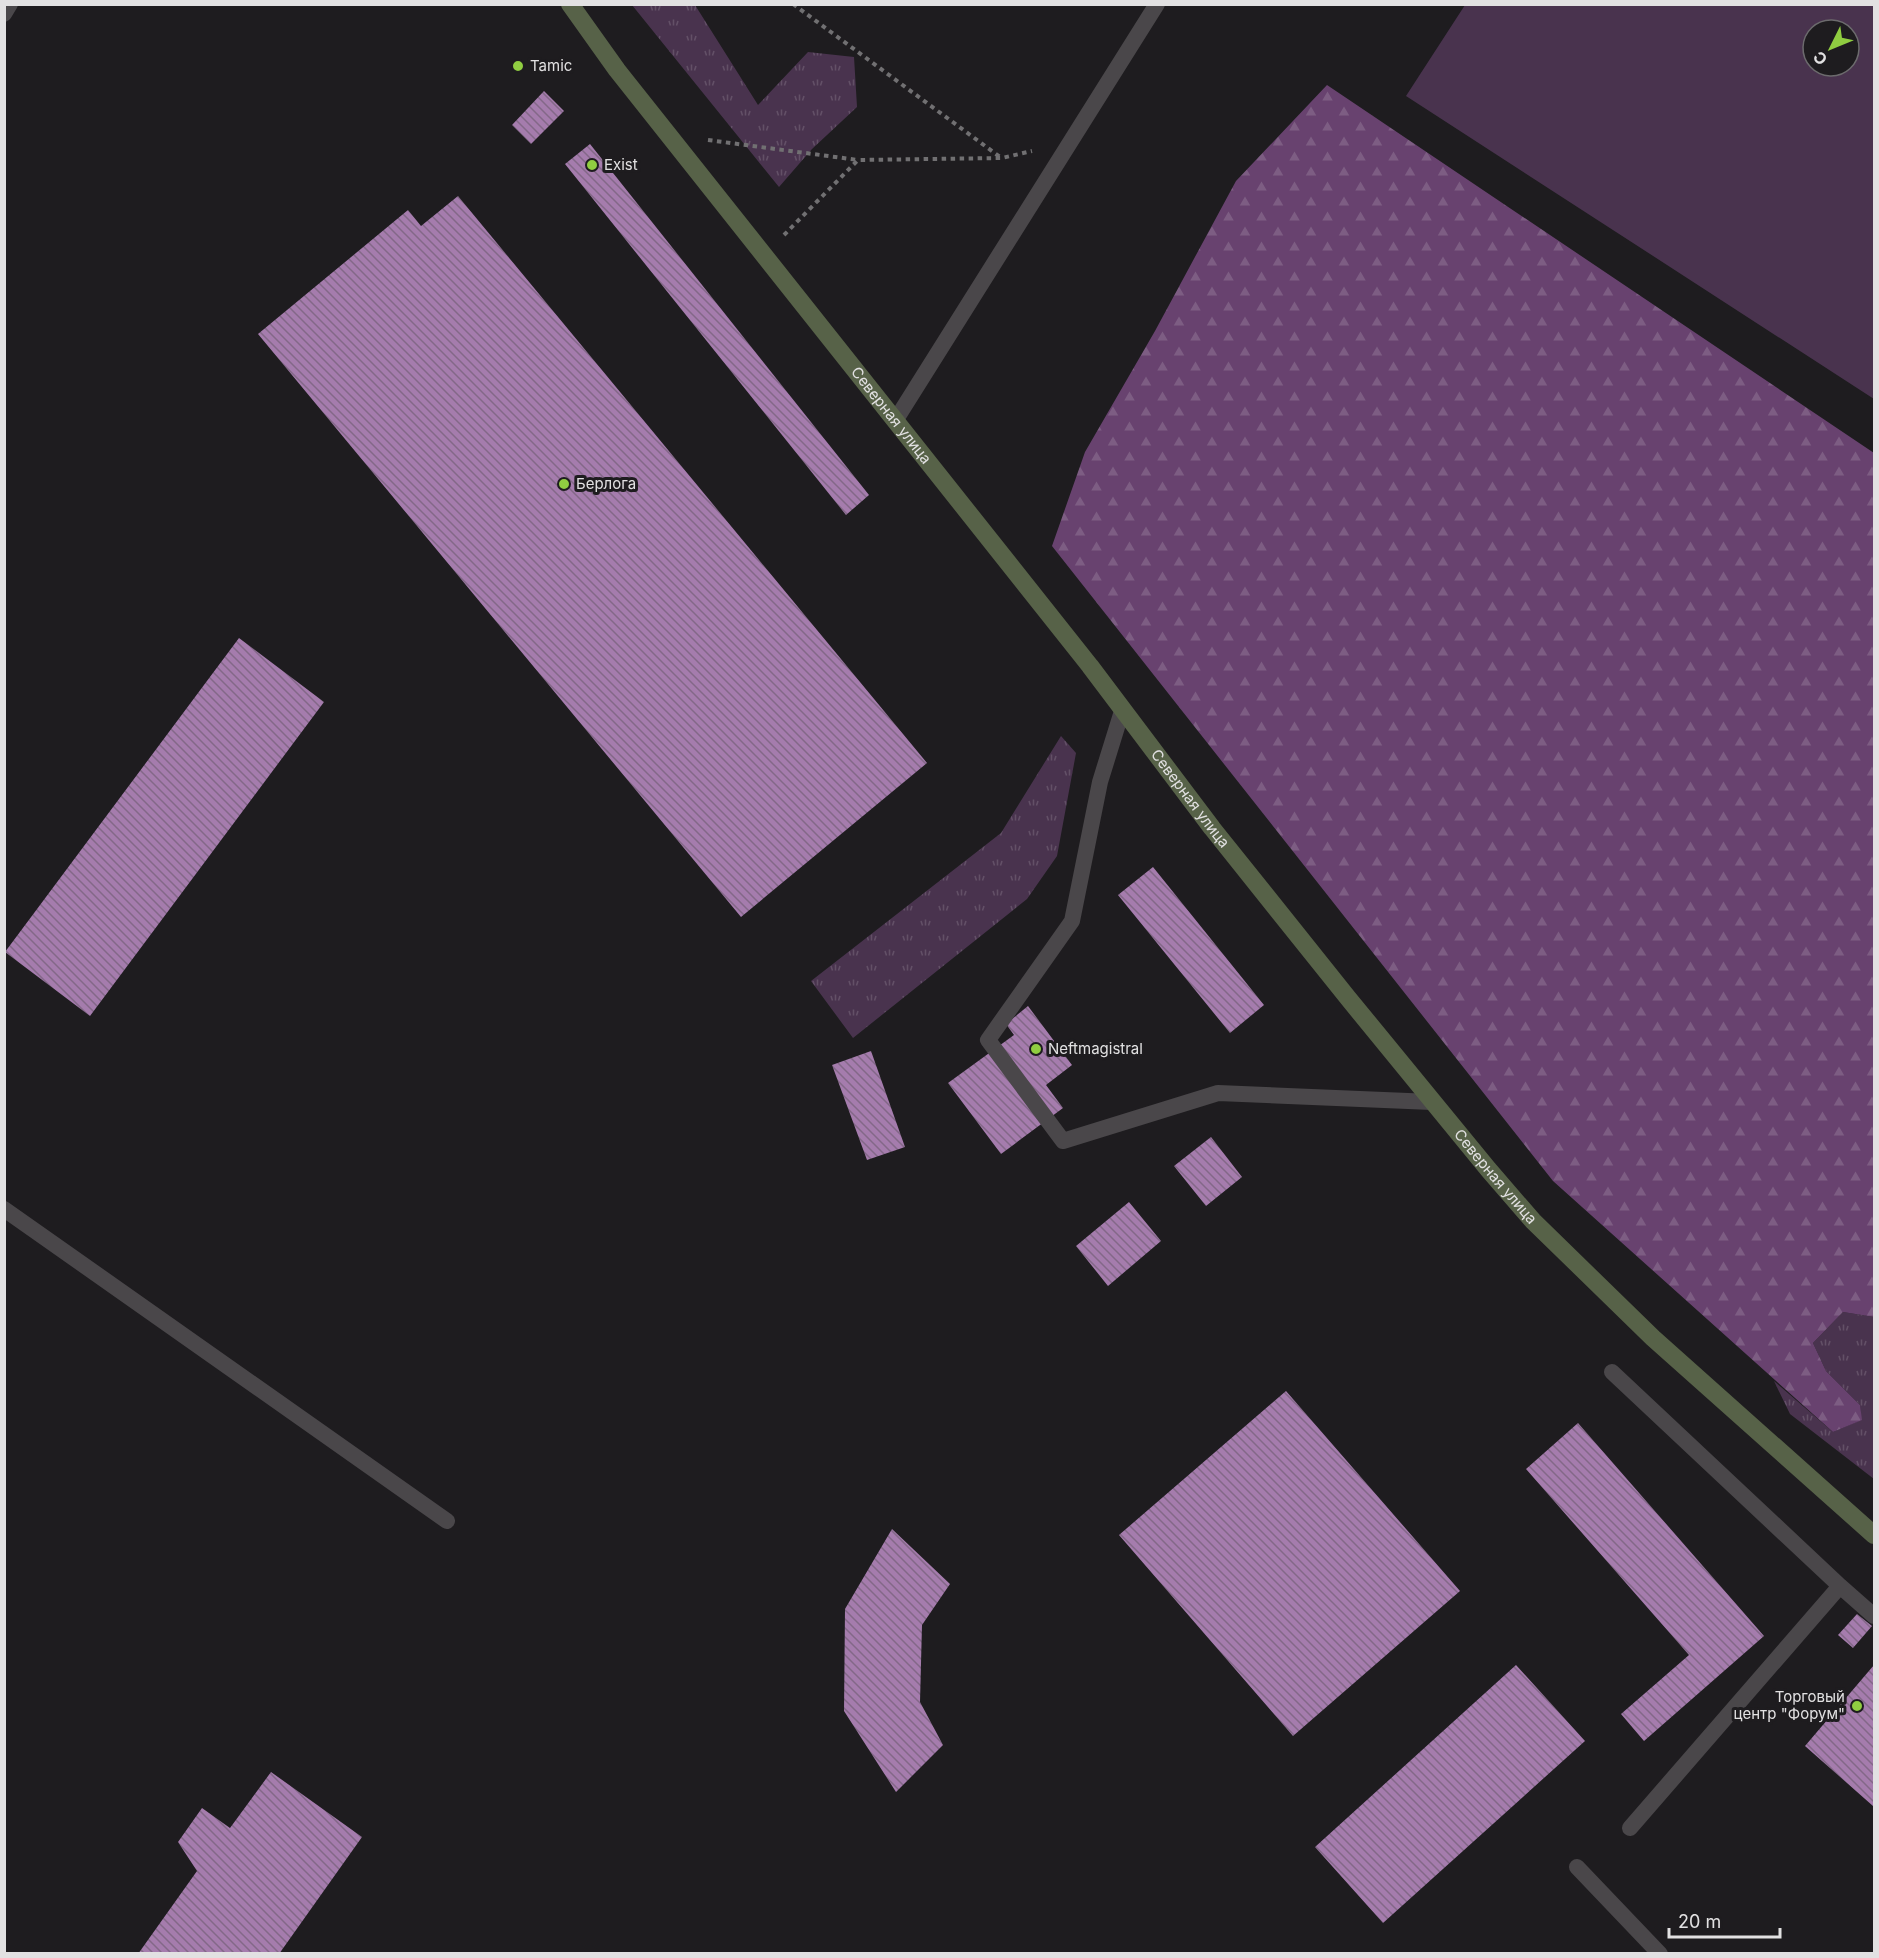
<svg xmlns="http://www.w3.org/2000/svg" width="1879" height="1958" font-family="Inter,sans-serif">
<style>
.grass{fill:url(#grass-tufts)}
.forest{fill:url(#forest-firs)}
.garden{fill:#49334e;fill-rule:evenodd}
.building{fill:url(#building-back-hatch)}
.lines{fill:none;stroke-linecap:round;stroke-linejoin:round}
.path{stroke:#717072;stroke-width:4;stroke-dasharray:4.5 4.5;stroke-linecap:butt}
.service{stroke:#4a474a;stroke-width:16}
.secondary{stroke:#576248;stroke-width:18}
.poi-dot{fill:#90cd41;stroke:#1e1c1f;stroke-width:2}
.labels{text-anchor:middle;stroke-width:6;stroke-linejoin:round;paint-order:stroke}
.poi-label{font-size:15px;fill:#e2e1e2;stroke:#1e1c1f;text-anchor:start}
.street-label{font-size:15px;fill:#e2e1e2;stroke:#1e1c1f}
</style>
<defs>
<pattern id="grass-tufts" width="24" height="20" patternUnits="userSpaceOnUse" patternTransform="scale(1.5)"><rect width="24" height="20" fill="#49334e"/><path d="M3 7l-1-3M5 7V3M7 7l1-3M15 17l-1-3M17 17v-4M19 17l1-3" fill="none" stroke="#635067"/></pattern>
<pattern id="forest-firs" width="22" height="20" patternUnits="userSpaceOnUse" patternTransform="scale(1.5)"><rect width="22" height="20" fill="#68426f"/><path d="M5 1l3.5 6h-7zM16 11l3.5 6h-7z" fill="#7d5d83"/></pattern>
<pattern id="building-back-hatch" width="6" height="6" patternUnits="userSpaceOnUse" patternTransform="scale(1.5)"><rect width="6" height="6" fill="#a57cad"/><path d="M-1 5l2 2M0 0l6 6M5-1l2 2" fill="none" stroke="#836888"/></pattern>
</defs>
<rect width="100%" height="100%" fill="#1e1c1f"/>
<path class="grass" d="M632,5h63l63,100 50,-53 46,5 3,50 -45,42 -33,38z
M1061,736l15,17 -19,103 -30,43 -174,139 -42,-57 190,-148z
M1843,1312l31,5v162l-84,-65 -16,-33 59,51 28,-12 -1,-15 -34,-34 -13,-28z"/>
<path class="forest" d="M1327,85l547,368v864l-31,-5 -30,31 13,28 34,34 2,15 -29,12 -280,-251 -501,-635 33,-94 70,-121 81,-150z"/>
<path class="garden" d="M1465,5h409v394l-468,-303zM1813,30h36v36h-36z"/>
<path class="building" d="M544,91l20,20 -33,33 -19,-19z
M590,144l279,351 -23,20 -281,-351z
M458,196l469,567 -186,154 -483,-583 150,-124 13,16z
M239,638l85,64 -234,314 -85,-64z
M1153,867l111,138 -34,28 -112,-138z
M1028,1006l44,59 -26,20 17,23 -62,46 -53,-71 66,-48 -8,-11z
M871,1051l34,96 -38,13 -35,-95z
M1211,1137l31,40 -36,29 -32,-40z
M1129,1202l32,39 -53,45 -32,-40z
M1286,1391l174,200 -167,145 -174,-201z
M1578,1423l186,213 -120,105 -23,-27 68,-59 -163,-186z
M892,1529l58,55 -28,41 -2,77 23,43 -47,47 -52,-81 1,-102z
M1857,1614l15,12 -19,22 -15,-13z
M1516,1665l69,76 -202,182 -68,-76z
M1874,1665v139l-1,2 -68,-60z
M271,1772l91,65 -83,117h-141l59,-83 -19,-29 24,-34 28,20z"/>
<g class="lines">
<path class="path" d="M793,4l207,153
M708,140l150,20
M784,235l74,-75 144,-2 30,-7"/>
<path class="service" d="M4,14l6,-10
M895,421l262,-417
M1122,711l-22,71 -28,139 -84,119 75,101 155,-48 214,9
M4,1209l443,312
M1612,1372l228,214 34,30
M1630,1828l210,-242
M1577,1867l83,87"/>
<path class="secondary" id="s1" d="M570,4l47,66 473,596 122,162 136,170 140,171 45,52 120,117 221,197"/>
</g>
<g class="poi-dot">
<circle cx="518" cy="66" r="6"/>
<circle cx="592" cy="165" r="6"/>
<circle cx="564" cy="484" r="6"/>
<circle cx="1036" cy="1049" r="6"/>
<circle cx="1857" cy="1706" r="6"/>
</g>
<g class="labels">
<g class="poi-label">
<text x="530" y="71">Tamic</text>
<text x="604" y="170">Exist</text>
<text x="576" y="489">Берлога</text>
<text x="1048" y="1054">Neftmagistral</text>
<text x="1845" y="1702" text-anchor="end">Торговый<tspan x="1845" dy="17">центр "Форум"</tspan></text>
</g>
<g class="street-label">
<text dy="5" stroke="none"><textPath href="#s1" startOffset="522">Северная улица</textPath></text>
<text dy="5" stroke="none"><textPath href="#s1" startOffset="1008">Северная улица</textPath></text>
<text dy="5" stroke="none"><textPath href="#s1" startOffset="1494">Северная улица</textPath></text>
</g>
</g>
<rect width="1879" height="1958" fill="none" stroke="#e2e1e2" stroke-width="12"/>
<g transform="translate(1831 48) rotate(227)"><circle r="28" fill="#1e1c1f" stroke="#6c6b6d" stroke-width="1.5"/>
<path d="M0-4.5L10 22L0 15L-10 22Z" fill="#90cd41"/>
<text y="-9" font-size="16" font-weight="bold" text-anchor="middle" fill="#e2e1e2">С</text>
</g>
<path d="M1669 1928v9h111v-9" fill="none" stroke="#e2e1e2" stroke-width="3"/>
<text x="1678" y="1928" font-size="18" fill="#e2e1e2" stroke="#1e1c1f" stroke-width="4.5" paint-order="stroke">20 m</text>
</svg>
